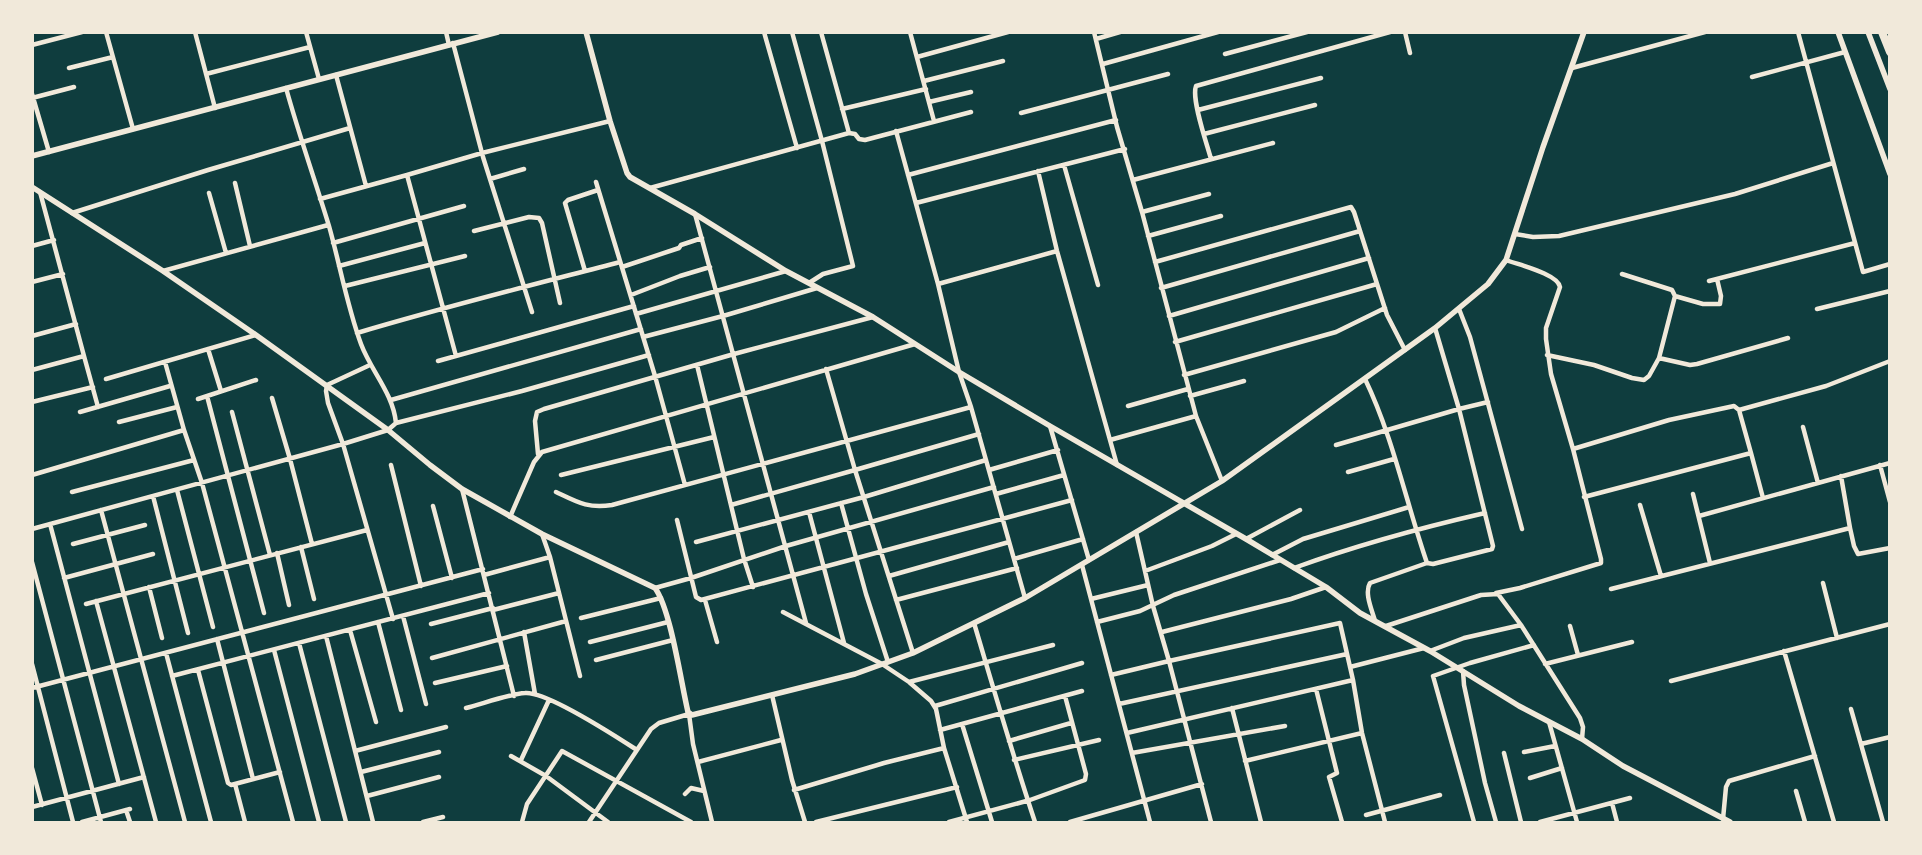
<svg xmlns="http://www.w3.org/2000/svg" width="1922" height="855" font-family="'IBM Plex Sans',sans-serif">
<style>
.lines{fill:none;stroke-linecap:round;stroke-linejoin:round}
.minor{stroke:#f1e9da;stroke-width:4.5}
.tertiary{stroke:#f1e9da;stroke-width:5.5}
.trunk{stroke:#f1e9da;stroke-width:8}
</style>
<rect width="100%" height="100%" fill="#0f3d3e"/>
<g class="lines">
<path class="minor" d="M106,32l27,97
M195,32l20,76
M306,32l13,47
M446,32l3,13
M764,32l33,116
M792,32l30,109 31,125 -30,8 -14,9
M821,32l28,101
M910,32l24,89
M1094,32l23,95 25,85 54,204 26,65
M1405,32l5,21
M1798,32l65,240 27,-8
M1096,39l24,-7
M453,43l30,114 49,155
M32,45l50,-13
M1225,54l82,-22
M917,57l91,-25
M1103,64l115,-32
M69,68l44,-11
M1572,68l133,-36
M206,74l104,-27
M336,75l30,111
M1752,77l93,-25
M924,81l79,-20
M32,94l17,58
M32,98l42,-11
M929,102l42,-10
M842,109l84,-20
M1198,110l123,-32
M1021,113l147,-39
M896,131l42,153 21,88 12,35 54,191
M1204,134l111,-29
M1211,159c-4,-15 -20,-60 -15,-73l194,-54
M1064,165l34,120
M1038,171l19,80 60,214
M908,175l208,-55
M490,179l34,-10
M1133,180l140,-37
M596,182l59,194 30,109
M235,183l15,63
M650,188l199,-55 6,1 4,5 6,1 106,-28
M40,192l44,164
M209,193l17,60
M320,199l87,-24
M916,203l209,-54
M1142,212l67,-18
M72,213l136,-43 142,-42
M695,214l111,409
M474,231l55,-14 10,1 3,5 18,80
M1515,234l18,3 26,-1 176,-42 98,-31
M1148,236l73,-20
M333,243l131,-37
M32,246l22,-6
M1506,260c13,5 52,14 54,27l-14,41v11l5,35 22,75 96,-29 65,-14 5,4 12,43 -167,44
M1155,262l196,-55 3,5 33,103 18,35
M339,266l86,-23
M622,267l57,-19 2,-3 21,-7
M163,271l165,-46
M585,271l-20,-68 3,-3 30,-10
M1622,274l50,16 3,6 28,8h17l1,-8 -4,-17
M1709,281l146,-38
M32,282l31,-8
M938,284l119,-33
M345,286l120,-30
M1161,288l199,-57
M631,295l49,-19 30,-9
M1459,309l11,28 52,192
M1817,309l73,-18
M636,314l150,-43
M1169,316l200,-58
M357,333c87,-26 175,-48 263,-71
M32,336l44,-12
M643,337l80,-21 94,-28
M1175,342l202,-58
M208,349l13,42
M1547,355l47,10 38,13 12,2 5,-4 10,-18 31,7 7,-1 91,-26
M456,356l-49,-181 75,-22 128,-32
M1659,358l16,-62
M438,361l196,-55
M165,362l19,68 18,53 91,339
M370,365l-43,20 -1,6 2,12 15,41 50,175
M697,365l47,194 9,28
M826,369l29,101 124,-36
M32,370l52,-14 14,51
M1184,375l152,-43 49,-24
M106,379l150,-44
M1365,379c28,58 41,123 62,184
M207,396l57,217
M1190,396l54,-15
M272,398l18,61 22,85
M198,399l58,-19
M391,400l250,-71
M32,402l61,-15
M1128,406l60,-17
M1739,410l87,-24 64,-25
M80,412l90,-26
M232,412l38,143
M119,422l58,-15
M396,423l126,-32 127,-36
M1050,426l39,134
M1803,427l15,56
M1110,440l86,-24
M1336,445l123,-36 29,-7
M1751,453l12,45
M538,454l-3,-33 2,-9 7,-3 190,-55 139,-37
M391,465l30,121
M1880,465l10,37
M989,470l69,-20
M1348,472l46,-13
M32,475l152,-45
M561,475l153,-38
M1841,476l9,52
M462,489l52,207
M177,490l36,137
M72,492l122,-32
M556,492c21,10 32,17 56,13l359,-98
M996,494l68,-19
M1693,494l17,69
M153,496l35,137
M841,503l25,91 22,68
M731,505l124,-35 58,183
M1640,505l21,71
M433,506l19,72
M101,510l84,312
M809,512l35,131
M1699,516l191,-53
M510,517l24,-55 8,-10 373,-108
M677,520l19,77 5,3 371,-100
M50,524l69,260
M32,529l311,-85 45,-14 8,-7c-3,-30 -25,-52 -35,-79 -14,-38 -21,-79 -32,-118 -14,-46 -30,-91 -43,-138
M1136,532l17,74 16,55 171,-38 13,57 9,53 23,89
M542,534l8,23 30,119
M1246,539l54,-29
M696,542l168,-45 122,-37
M73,544l72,-19
M301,547l13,52
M277,553l12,52
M1272,555l31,-16 106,-32
M1014,559l69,-20
M32,562l69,260
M1082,565l68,257
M1294,568c63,-23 126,-40 191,-55
M1145,571l67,-25 24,-12
M484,575l66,-18
M889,576l120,-34
M64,578l89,-24
M1823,583l14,55
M149,587l13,51
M655,588l36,-10 95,-32 208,-59
M1611,589l239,-61 4,18 4,8 32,-6
M1496,593l24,-5 81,-25v-4l-28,-110
M1091,599l57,-14
M705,600l12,42
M896,600l121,-32
M96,601l60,221
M86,604l281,-74
M493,610l66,-17
M783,612l99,52 27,18 22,19 5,8 8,39 23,74
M403,616l23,88
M581,618l80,-20
M1375,621c-3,-11 -11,-28 -5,-38l57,-20 6,1 59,-15 1,-3 -34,-137 -24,-81
M378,622l23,88
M1097,622l43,-11 34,-16 106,-35
M974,623c20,67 39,133 61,199
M431,624l62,-16
M1386,626l95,-31 17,-1 23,31 59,93 3,9 -1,12
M1570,626l8,29
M350,630l26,92
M524,632l11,62
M1162,632l129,-33 35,-12
M326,636l47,186
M217,639l36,140
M590,642l78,-20
M299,643l47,179
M274,650l45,172
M1430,651l34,-13 57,-13
M1784,651l50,171
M166,653l45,169
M432,658l134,-37
M596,660l77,-20
M32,664l41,158
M1545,664l87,-22
M1350,667l74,-19
M198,670l30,113 3,2 49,-13
M1463,671l1,14 21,98 11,39
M1111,675l58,-14 42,161
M172,676l317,-83
M1671,681l219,-57
M909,682l144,-37
M435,683l72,-17
M32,688l451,-119
M1316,689l21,84 -8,4 13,45
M772,695l20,85 13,42
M1119,704l228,-50
M935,706l147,-43
M466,708c16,-4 43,-14 59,-15 21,-2 92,44 112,57
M1232,708l29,114
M1851,709l32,113
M1549,722l28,100
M962,724l30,98
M940,730l142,-39
M1127,733l226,-53
M1009,741l62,-18
M1861,744l29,-7
M355,751l91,-24
M1524,752l31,-6
M1132,753l153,-27
M1504,753l17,69
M511,756l35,20 62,46
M521,760l28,-60
M1014,760l85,-20
M1245,761l117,-28
M698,762l83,-22
M32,768l10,37
M361,772l78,-20
M1530,778l32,-10
M235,784l10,38
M794,790l90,-27 60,-15
M1796,791l9,31
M685,794l6,-6 13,3
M367,796l72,-19
M1612,803l5,19
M32,807l112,-30
M126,810l4,12
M1366,815l74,-20
M1723,819l3,-32 3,-6 86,-25
M82,822l48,-13
M423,822l20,-5
M522,822l5,-18 35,-53 129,71
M589,822l62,-93 8,-6 30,-9 4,30 19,78
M816,822l141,-35
M949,822l81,-22 55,-20 1,-6 -21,-78
M1070,822l132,-38
M1474,822l-41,-146 37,-13 64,-18
M1540,822l90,-24"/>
<path class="tertiary" d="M586,32l24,89 17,52 3,4 65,37 91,57 87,46 86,55 91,54 196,113 80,48 34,26 70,38 89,55 63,33 41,27 107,56
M1838,32l52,142
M1868,32l22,57
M32,156l466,-124
M32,187l131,84 93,64 132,95 42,35 32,24 80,45 113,54c16,22 26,95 33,124l4,3 163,-41 58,-21 112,-55 197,-117 213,-153 53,-44 18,-24 37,-113 41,-115"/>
<path class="trunk" d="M1882,32l8,20"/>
</g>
<rect width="1922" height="855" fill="none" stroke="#f1e9da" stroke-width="68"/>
</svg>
